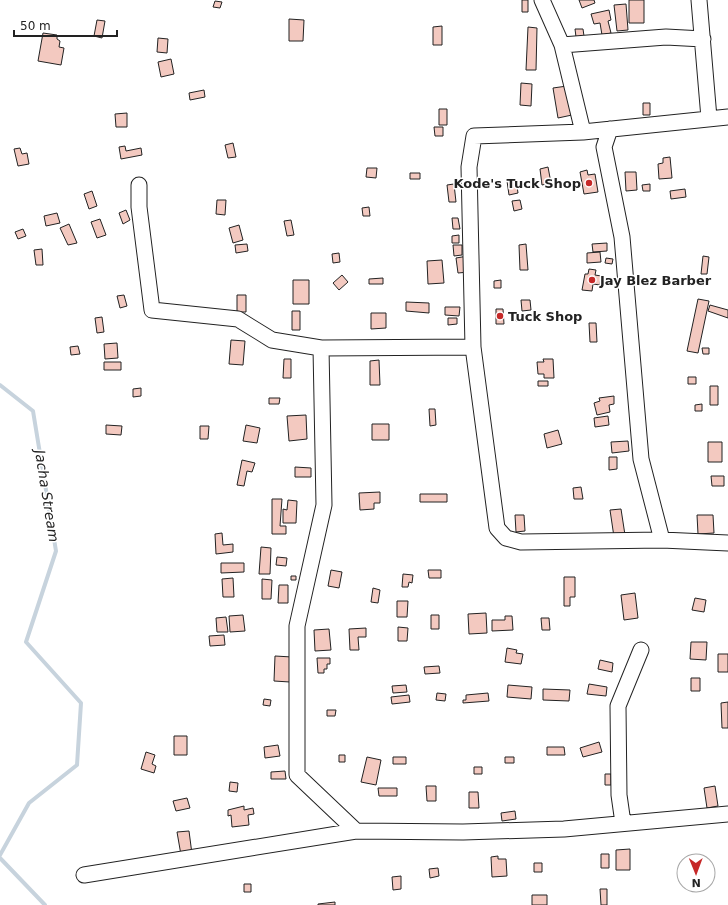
<svg xmlns="http://www.w3.org/2000/svg" width="728" height="905" font-family="'DejaVu Sans',sans-serif">
<style>
.lines{fill:none;stroke-linecap:round;stroke-linejoin:round}
.stream{stroke:#c7d3dd;stroke-width:4}
.building{fill:#f3c9c0;stroke:#222}
.minor-casing{stroke:#222;stroke-width:17}
.minor{stroke:#fff;stroke-width:15}
.poi-dot{fill:#c62828;stroke:#fff;stroke-width:1.5}
.labels{text-anchor:middle;stroke-width:3;stroke-linejoin:round;paint-order:stroke}
.poi-label{font-size:13px;font-weight:bold;fill:#222;stroke:#fff;text-anchor:start}
.water-label{font-size:14px;font-style:italic;fill:#222;stroke:#fff}
</style>
<rect width="100%" height="100%" fill="#fff"/>
<g class="lines">
<path class="stream" d="M0,385l33,26 23,140 -30,91 55,61 -4,62 -48,38 -29,52
M0,858l45,47"/>
</g>
<path class="building" d="M522,0h6v12h-6z
M579,0h15l1,3 -13,5z
M629,0h15v23h-15z
M215,1l7,1 -2,6 -7,-1z
M626,4l2,26 -11,1 -3,-26z
M609,10l2,10 -3,1 3,12 -9,2 -2,-12 -6,1 -3,-10z
M289,19l15,1 -1,21h-14z
M97,20l8,1 -3,17 -8,-2z
M442,26v19h-9v-18z
M528,27l9,1 -1,42h-10z
M575,29h8l1,7 -8,1z
M43,33l14,2v4l3,2 -1,6 5,1 -3,17 -23,-4z
M158,38l10,1 -1,14 -10,-1z
M171,59l3,15 -13,3 -3,-15z
M521,83l11,1 -1,22 -11,-1z
M567,86l5,29 -14,3 -5,-30z
M204,90l1,7 -15,3 -1,-7z
M643,103h7v12h-7z
M439,109h8v16h-8z
M127,113v14h-11l-1,-13z
M434,127h9v9h-8z
M233,143l3,14 -8,1 -3,-13z
M125,146l1,5 15,-3 1,7 -21,4 -2,-12z
M20,148l2,6 5,-1 2,11 -11,2 -4,-17z
M670,157l2,21 -13,1 -1,-15 5,-1v-5z
M548,167l3,16 -9,2 -2,-16z
M367,168h10l-1,10 -10,-1z
M587,170l1,5 7,-1 3,18 -14,2 -4,-22z
M625,172h11l1,18 -11,1z
M410,173h10v6h-10z
M516,180l2,13 -9,2 -2,-14z
M454,184l2,18h-7l-2,-17z
M650,184v7h-7l-1,-6z
M685,189l1,8 -15,2 -1,-8z
M92,191l5,15 -8,3 -5,-15z
M217,200h9l-1,15 -9,-1z
M520,200l2,9 -8,2 -2,-10z
M369,207l1,9h-7l-1,-8z
M126,210l4,10 -7,4 -4,-11z
M57,213l3,10 -14,3 -2,-10z
M452,218h6l2,11h-7z
M100,219l6,16 -9,3 -6,-16z
M291,220l3,15 -7,1 -3,-15z
M69,224l8,19 -9,2 -8,-17z
M239,225l4,15 -10,3 -4,-15z
M23,229l3,7 -8,3 -3,-7z
M459,235v8h-7v-7z
M607,243v8l-14,1 -1,-8z
M247,244l1,7 -12,2 -1,-8z
M526,244l2,26h-8l-1,-25z
M453,245h9v10l-8,1z
M42,249l1,16h-7l-2,-15z
M600,252l1,10 -14,1v-10z
M339,253l1,9 -7,1 -1,-9z
M468,256l1,16 -11,1 -2,-15z
M703,256l6,1 -2,17h-6z
M606,258l7,1 -1,5 -7,-1z
M442,260l2,23 -16,1 -1,-23z
M589,269l7,1 -1,5 6,1 -1,9 -7,-1 -1,7 -10,-1 3,-16h3z
M342,275l6,7 -9,8 -6,-7z
M383,278v6h-14v-5z
M293,280h16v24h-16z
M501,280v8h-7v-7z
M124,295l3,11 -7,2 -3,-12z
M237,295h9v17h-9z
M698,299l11,2 -11,52 -11,-2z
M521,300h9l1,10 -9,1z
M406,302l23,1v10l-23,-2z
M710,305l18,5v8l-20,-7z
M445,307h15l-1,9 -14,-1z
M496,309h7l1,15h-8z
M292,311h8v19h-8z
M371,313h15v15l-15,1z
M524,314l1,6 -9,1v-6z
M102,317l2,15 -7,1 -2,-15z
M448,318h9v6l-9,1z
M589,323h7l1,19h-7z
M231,340l14,1 -2,24 -14,-1z
M117,343l1,15 -13,1 -1,-15z
M78,346l2,8 -9,1 -1,-8z
M702,348h7v6h-6z
M284,359h7v19h-8z
M543,359h10l1,19h-10v-4h-6l-1,-12h7z
M379,360l1,25h-10v-24z
M104,362h17v8h-17z
M688,377h8v7h-8z
M538,381h10v5h-10z
M710,386h8v19h-8z
M141,388v8l-8,1v-8z
M614,396v8l-5,1 1,7 -13,3 -3,-12 6,-2 -1,-3z
M269,398h11l-1,6h-10z
M702,404v7h-7v-6z
M429,409h6l1,16 -6,1z
M306,415l1,24 -18,2 -2,-25z
M608,416l1,9 -14,2 -1,-9z
M372,424h17v16h-17z
M106,425l16,1 -1,9 -15,-1z
M246,425l14,3 -3,15 -14,-2z
M200,426h9l-1,13h-8z
M558,430l4,14 -15,4 -3,-14z
M628,441l1,10 -17,2 -1,-11z
M708,442h14v20h-14z
M609,457h8v12l-8,1z
M242,460l13,3 -3,9 -5,-1 -3,15 -7,-1z
M295,467l16,1v9h-16z
M711,476h13v10h-12z
M581,487l2,12h-9l-1,-11z
M380,492v11h-6v6l-14,1 -1,-17z
M420,494h27v8h-27z
M272,499h10l-2,27h6v8h-14z
M288,500l9,1 -1,22h-13v-14l4,1z
M621,509l4,26 -11,2 -4,-27z
M515,515h9l1,16 -9,1z
M697,515h16l1,18 -16,1z
M222,533l1,12 10,-1v8l-17,2 -1,-20z
M261,547l10,1 -1,26h-11z
M277,557l10,1 -1,8 -10,-1z
M221,563h23v9l-23,1z
M331,570l11,2 -3,16 -11,-2z
M428,570h13v8h-12z
M403,574l10,1 -1,8 -3,-1 -1,5h-6z
M291,576h5v4h-5z
M564,577h11v20h-5v9h-6z
M233,578l1,19h-11l-1,-18z
M262,579l10,1 -1,19h-9z
M279,585h9v18h-10z
M373,588l7,2 -2,13 -7,-1z
M635,593l3,25 -14,2 -3,-25z
M695,598l11,2 -2,12 -12,-2z
M397,601h11l-1,16h-10z
M486,613l1,20 -18,1 -1,-20z
M243,615l2,16 -15,1 -1,-16z
M431,615h8v14h-8z
M505,616h7l1,14 -21,1v-11h13z
M226,617l2,15h-11l-1,-14z
M541,618h8l1,12h-8z
M398,627l10,1 -1,13h-9z
M366,628v9h-8l1,13h-9l-1,-21z
M329,629l2,21 -16,1 -1,-21z
M224,635l1,10 -15,1 -1,-10z
M691,642h16l-1,18 -16,-1z
M507,648l10,2 -1,3 7,1 -2,10 -16,-2z
M718,654h10v18h-10z
M275,656l17,1 -2,25 -16,-1z
M317,658h13v6h-3v5h-3v4h-6z
M600,660l13,3 -1,9 -14,-3z
M439,666l1,7 -15,1 -1,-7z
M691,678h9v13h-9z
M589,684l18,3 -1,9 -19,-2z
M406,685l1,7 -14,1 -1,-7z
M508,685l24,2 -1,12 -24,-2z
M543,689l27,1 -1,11 -26,-1z
M437,693l9,1 -1,7 -9,-1z
M488,693l1,8 -26,2v-3h3v-5z
M409,695l1,7 -18,2 -1,-7z
M264,699l7,1 -1,6 -7,-1z
M728,702v26h-6l-1,-25z
M327,710h9l-1,6h-8z
M174,736h13v19h-13z
M599,742l3,10 -19,5 -3,-9z
M278,745l2,11 -15,2 -1,-11z
M547,747h17l1,8h-18z
M146,752l9,3 -3,9 4,2 -2,7 -13,-4z
M339,755h6v7h-6z
M367,757l14,3 -5,25 -15,-3z
M393,757h13v7h-13z
M505,757h9v6h-9z
M474,767h8v7h-8z
M285,771l1,8h-15v-7z
M605,774h6v11h-6z
M230,782l8,1 -1,9 -8,-1z
M426,786h10v15h-9z
M715,786l3,20 -11,2 -3,-20z
M378,788h19v8h-18z
M469,792h9l1,16h-10z
M187,798l3,10 -14,3 -3,-10z
M244,806v4l9,-2 1,6 -6,1 1,10 -17,2 -1,-12 -3,1v-6z
M515,811l1,8 -14,2 -1,-8z
M189,831l3,23 -11,1 -4,-23z
M630,849v21h-14v-20z
M601,854h8v14h-8z
M498,856v3h8l1,17 -15,1 -1,-20z
M534,863h8v9h-8z
M438,868l1,8 -9,2 -1,-9z
M401,876v13l-8,1 -1,-13z
M244,884h7v8h-7z
M600,889h7v16h-6z
M532,895h15v10h-15z
M335,902v3h-17v-1z"/>
<g class="lines">
<g class="minor-casing">
<path id="minor" d="M542,0l20,45 21,87
M699,0l10,118
M562,45l104,-8 37,2
M728,117l-145,15 -109,4 -5,31 4,180 24,181 9,10 15,4 141,-2 66,3
M610,129l-6,18 18,90 19,222 21,81
M139,185v22l13,103 86,9 34,21 49,8 152,-1
M321,348l3,157 -27,121v149l59,56
M623,823l-4,-28 -1,-89 23,-56
M84,875l272,-44 107,1 101,-3 164,-15"/>
</g>
<use href="#minor" class="minor"/>
</g>
<g class="poi-dot">
<circle cx="589" cy="183" r="4"/>
<circle cx="592" cy="280" r="4"/>
<circle cx="500" cy="316" r="4"/>
</g>
<g class="labels">
<g class="poi-label">
<text x="581" y="188" text-anchor="end">Kode's Tuck Shop</text>
<text x="600" y="285">Jay Blez Barber</text>
<text x="508" y="321">Tuck Shop</text>
</g>
<g class="water-label">
<text transform="translate(47 496) rotate(81)" y="5">Jacha Stream</text>
</g>
</g>
<g transform="translate(696 873) rotate(179)"><circle r="19" fill="#ffffff" stroke="#a7a7a7"/>
<path d="M0-3L7 15L0 10L-7 15Z" fill="#c62828"/>
<text y="-6" font-size="11" font-weight="bold" text-anchor="middle" fill="#222222">N</text>
</g>
<path d="M14 30v6h103v-6" fill="none" stroke="#222222" stroke-width="2"/>
<text x="20" y="30" font-size="12" fill="#222222" stroke="#ffffff" stroke-width="3" paint-order="stroke">50 m</text>
</svg>
